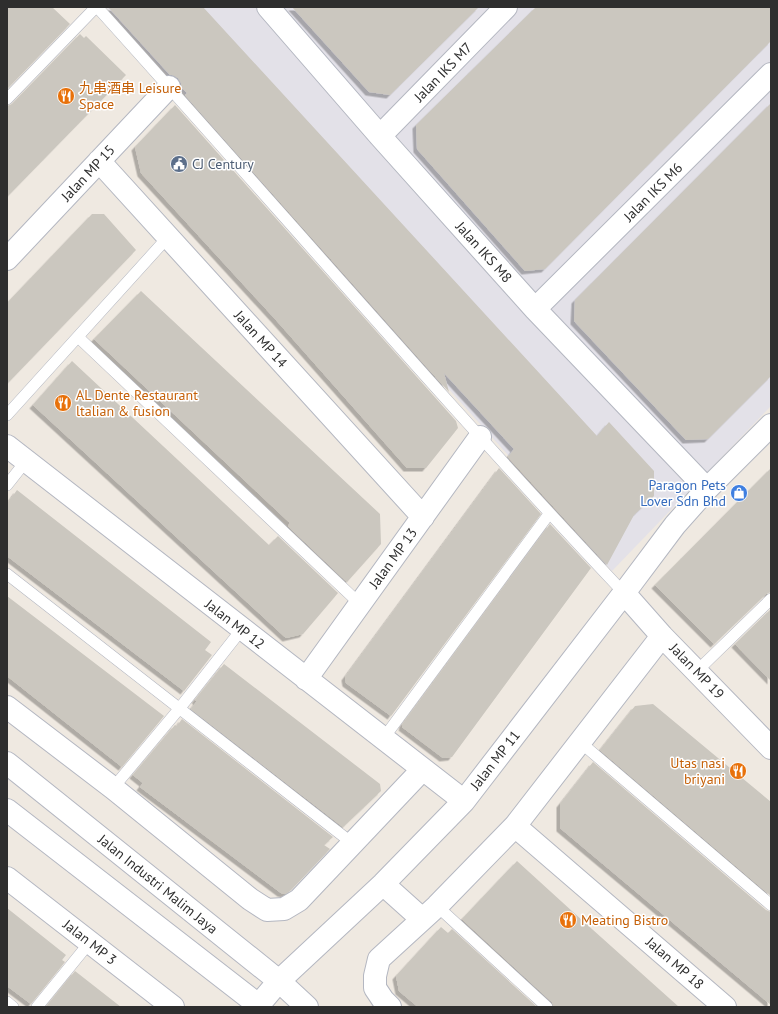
<svg xmlns="http://www.w3.org/2000/svg" width="778" height="1014" font-family="'PT Sans','Noto Sans SC',sans-serif">
<style>
.industrial{fill:#e3e1e8}
.building{fill:#cbc7bf;filter:url(#shadow)}
.lines{fill:none;stroke-linecap:round;stroke-linejoin:round}
.service-casing{stroke:#b4b7c1;stroke-width:12}
.minor-casing{stroke:#b4b7c1;stroke-width:24}
.secondary-casing{stroke:#b4b7c1;stroke-width:24}
.service{stroke:#fff;stroke-width:11}
.minor{stroke:#fff;stroke-width:22}
.secondary{stroke:#fff;stroke-width:22}
.labels{text-anchor:middle;stroke-width:3;stroke-linejoin:round;paint-order:stroke}
.street-label{font-size:14px;fill:#2e2e2e;stroke:#fff}
.food-label{font-size:14px;fill:#c56008;stroke:#fff;text-anchor:start}
.service-label{font-size:14px;fill:#4e5e75;stroke:#fff;text-anchor:start}
.shop-label{font-size:14px;fill:#366cbe;stroke:#fff;text-anchor:end}
</style>
<defs>
<filter id="shadow"><feDropShadow dx="-3.5" dy="3.5" stdDeviation="0" flood-color="#0004"/></filter>
</defs>
<rect width="100%" height="100%" fill="#efe9e1"/>
<path class="industrial" d="M106,7h665v399l-159,165z"/>
<path class="building" d="M7,7h45l18,17 -63,65z
M108,7h95l394,429 12,-14 45,49v25l-20,19 -27,50 -99,-108 6,-8 -70,-76 5,19 -264,-297 2,-2 -6,-6v-4l-3,-5 -6,-3h-2z
M292,7h187l-89,88 -21,-3z
M536,7h235v34l-226,228 -20,2 -108,-122 -1,-24z
M80,34l4,4 2,-2 40,39 -119,122v-91l5,-2z
M771,103v273l-63,63 -22,1 -112,-119 1,-21z
M175,105l281,316 2,7 -32,40h-19l-131,-148 -135,-147 -6,-26z
M92,214h12l32,36 -129,134v-81z
M141,291l239,223 1,30 -34,38 -59,-56 2,-3 -196,-184z
M72,361l197,184 9,-9 60,57 -35,41 -17,4 -253,-233z
M499,468l42,46 -150,202 -45,-33 -1,-6z
M771,468v124l-5,2 -52,50 -59,-59z
M17,490l194,152 -6,8 7,5 -28,36 -177,-135v-52z
M550,524l41,44 -139,189 -9,1 -41,-31 1,-2h-1z
M7,596l157,120 -42,51 -115,-91z
M771,609v72l-36,-37z
M224,664l156,120 1,7 -38,36 -152,-118 6,-8 -2,-1z
M653,704l118,98v94l-171,-146 35,-44z
M182,719l151,118 -9,8 6,4 -39,41 -6,4 -4,-1 -141,-106 3,-4 -10,-8 42,-50 2,1z
M593,762l173,148 5,2v93l-211,-177v-24z
M517,861l56,51 106,95h-125l-2,-5 -90,-83z
M7,908l59,47 -4,5 3,2 -34,42 -24,-18z
M441,927l7,6 4,-4 85,78h-119l-19,-16 -3,-15z
M75,971l46,36h-75z"/>
<g class="lines">
<g class="service-casing">
<path id="service" d="M97,7c176,195 347,395 527,586
M7,99l89,-92
M78,337l282,267
M7,415l161,-178
M7,485l19,-24
M7,574l345,269
M697,671l74,-72
M383,739l166,-225
M580,742l191,163
M113,788l66,-79 63,-80
M437,906l110,101
M7,1002l6,5
M37,1007l53,-65"/>
</g>
<g class="minor-casing">
<path id="minor" d="M268,7l112,129 155,173 172,180
M380,136l126,-129
M99,161l324,356
M7,259l162,-172
M535,309l236,-235
M7,446l457,355
M624,593l38,43 109,112
M306,679l174,-242
M7,707l106,81 137,111 17,11 17,-1 15,-9 123,-130
M515,826l210,181
M7,878l166,129
M383,884l39,35
M257,1007l22,-26 104,-97 81,-83 160,-208 51,-68 32,-36 64,-64
M390,1007l-7,-7 -8,-12v-12l4,-17 58,-53 78,-80 147,-190"/>
</g>
<g class="secondary-casing">
<path id="secondary" d="M7,763l272,218 28,26
M7,810l254,197"/>
</g>
<use href="#service" class="service"/>
<use href="#minor" class="minor"/>
<use href="#secondary" class="secondary"/>
</g>
<defs>
<g id="restaurant-disc" transform="scale(0.9)"><circle r="9.5" fill="#e8710a" stroke="#fff"/><path d="M-5-6h1v4h1v-4h1v4h1v-4h1v5L-1.5 .5V6h-2V.5L-5-1ZM5-6V6H3V1.5H1.5Q1.5-4 5-6Z" fill="#fff"/></g>
<g id="civic-disc" transform="scale(0.9)"><circle r="9.5" fill="#5c6f8a" stroke="#fff"/><path d="M-.6-6.5H3V-4.5H.6V-3L4-1V1h2V6H-6V1h2V-1L-.6-3ZM-1.2 2.5V6h2.4V2.5Z" fill="#fff"/></g>
<g id="shop-disc" transform="scale(0.9)"><circle r="9.5" fill="#3f7fe0" stroke="#fff"/><path d="M-5-2.5h2.3a2.7 3.5 0 0 1 5.4 0H5L5.5 6h-11ZM-1.5-2.5h3a1.5 2.3 0 0 0-3 0Z" fill="#fff"/></g>
</defs>
<g fill-rule="evenodd">
<use href="#restaurant-disc" x="66" y="96"/>
<use href="#civic-disc" x="179" y="164"/>
<use href="#restaurant-disc" x="63" y="403"/>
<use href="#shop-disc" x="739" y="493"/>
<use href="#restaurant-disc" x="738" y="771"/>
<use href="#restaurant-disc" x="568" y="920"/>
</g>
<g class="labels">
<g class="street-label">
<text transform="translate(443 72) rotate(-46)" y="5">Jalan IKS M7</text>
<text transform="translate(88 173) rotate(-47)" y="5">Jalan MP 15</text>
<text transform="translate(653 192) rotate(-45)" y="5">Jalan IKS M6</text>
<text transform="translate(484 252) rotate(48)" y="5">Jalan IKS M8</text>
<text transform="translate(261 339) rotate(48)" y="5">Jalan MP 14</text>
<text transform="translate(393 558) rotate(-54)" y="5">Jalan MP 13</text>
<text transform="translate(235 624) rotate(38)" y="5">Jalan MP 12</text>
<text transform="translate(697 671) rotate(46)" y="5">Jalan MP 19</text>
<text transform="translate(495 760) rotate(-52)" y="5">Jalan MP 11</text>
<text transform="translate(158 884) rotate(39)" y="5">Jalan Industri Malim Jaya</text>
<text transform="translate(90 942) rotate(38)" y="5">Jalan MP 3</text>
<text transform="translate(675 963) rotate(41)" y="5">Jalan MP 18</text>
</g>
<g class="food-label">
<text x="79" y="93">九串酒串 Leisure<tspan x="79" dy="16">Space</tspan></text>
<text x="76" y="400">AL Dente Restaurant<tspan x="76" dy="16">ltalian &amp; fusion</tspan></text>
<text x="725" y="768" text-anchor="end">Utas nasi<tspan x="725" dy="16">briyani</tspan></text>
<text x="581" y="925">Meating Bistro</text>
</g>
<g class="service-label">
<text x="192" y="169">CJ Century</text>
</g>
<g class="shop-label">
<text x="726" y="490">Paragon Pets<tspan x="726" dy="16">Lover Sdn Bhd</tspan></text>
</g>
</g>
<rect width="778" height="1014" fill="none" stroke="#2e2e2e" stroke-width="16"/>
</svg>
